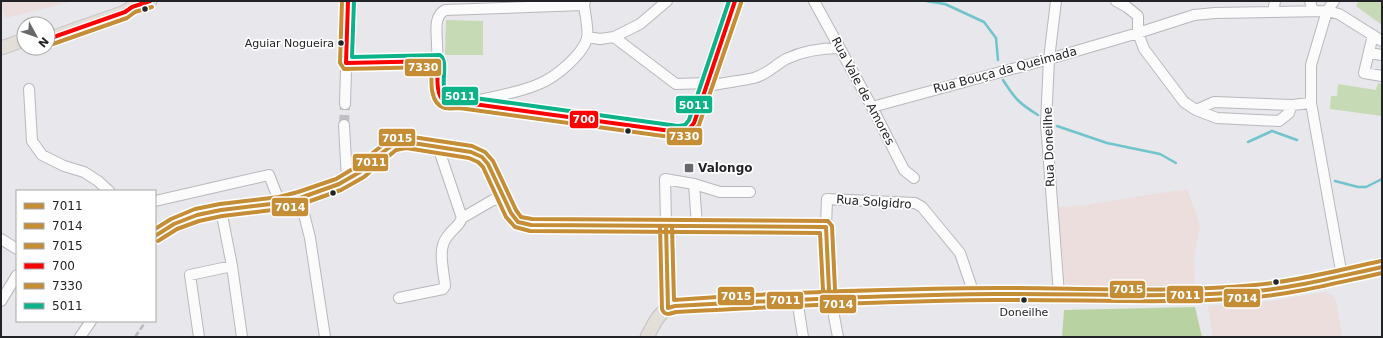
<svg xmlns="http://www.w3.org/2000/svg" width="1383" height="338" font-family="'DejaVu Sans',sans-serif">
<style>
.commercial{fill:#ebdedc}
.green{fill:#c7dab6}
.forest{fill:#b9d2a2}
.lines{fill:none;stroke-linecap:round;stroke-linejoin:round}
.stream{stroke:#71c3cc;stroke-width:2.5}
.minor-tunnel{stroke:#c0c0c4;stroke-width:10;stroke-dasharray:10 5;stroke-linecap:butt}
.minor-casing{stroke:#b8b8bc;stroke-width:12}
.major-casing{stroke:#c2c2c4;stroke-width:15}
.minor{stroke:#fbfbfc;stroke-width:10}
.major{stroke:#e4ded8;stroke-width:13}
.rail{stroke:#b9b9ba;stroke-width:2.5;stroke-dasharray:6 3;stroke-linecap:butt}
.bus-1-casing{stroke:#fff;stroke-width:7}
.bus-2-casing{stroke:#fff;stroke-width:7}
.bus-3-casing{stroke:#fff;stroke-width:7}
.bus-4-casing{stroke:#fff;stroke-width:7}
.bus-5-casing{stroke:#fff;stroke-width:7}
.bus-6-casing{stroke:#fff;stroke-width:7}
.bus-1{stroke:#c58d36;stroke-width:4}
.bus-2{stroke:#c58d36;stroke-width:4}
.bus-3{stroke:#c58d36;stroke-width:4}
.bus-4{stroke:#f00;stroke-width:4}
.bus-5{stroke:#c58d36;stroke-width:4}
.bus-6{stroke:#0cb288;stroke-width:4}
.bus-dot{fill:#222326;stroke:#fff;stroke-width:1.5}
.poi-dot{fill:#67686b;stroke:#fff;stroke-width:1.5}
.labels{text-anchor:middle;stroke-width:3.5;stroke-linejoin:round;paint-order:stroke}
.bus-label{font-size:11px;fill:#222326;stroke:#fff;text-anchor:end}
.street-label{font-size:12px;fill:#222326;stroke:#fff}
.poi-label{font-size:12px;font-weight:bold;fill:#222326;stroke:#fff;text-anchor:start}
.line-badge{stroke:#fff;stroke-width:1.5}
.badge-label{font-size:11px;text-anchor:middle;font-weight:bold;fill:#fff}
</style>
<rect width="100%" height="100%" fill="#e7e7ec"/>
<path class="commercial" d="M1,1h70v1l-66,16z
M1187,189l13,36 -6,33 1,31 -119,-1 -7,-2 -4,-4 -7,-75 26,-2z
M1325,292l7,3 4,6 6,36h-129l-5,-31 64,-5z"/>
<path class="green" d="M1357,1h25v24l-26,-19 2,-4z
M446,20l37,1v34h-38z
M1378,83l4,1v32l-52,-7 1,-13h6l1,-12 38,6z"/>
<path class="forest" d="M1195,307l7,30h-140l2,-27z"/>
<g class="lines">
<path class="stream" d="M926,1l19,3 39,18 12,16 2,22
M1003,80c12,19 17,24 35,35
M1057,126l50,17 53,11 16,9
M1248,142l24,-11 25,9
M1335,181l23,6h8l16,-8"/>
<path class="minor-tunnel" d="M344,125l1,-21"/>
<g class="minor-casing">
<path id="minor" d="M814,1l58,106 32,63 10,8
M1056,1l-7,58 -3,64 13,171
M1116,1l11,6 11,9v17l6,16 40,53 12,8 21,8 62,3 10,-8 3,-8
M1310,1l3,10
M1334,1l-7,10 -16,54v38l31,173
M584,5l-139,5c-12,7 -8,22 -8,35 1,10 -1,46 3,52 2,2 5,4 7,5 16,4 76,-11 92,-18 17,-7 42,-28 48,-45 2,-8 -2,-25 -3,-34l1,-4
M1273,12l2,-11
M1373,35l-9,38 18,3
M587,37l13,2 14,-2 62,47 32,-1 6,2c13,-3 27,-4 40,-7 14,-4 21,-13 32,-19 17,-8 35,-11 54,-11
M614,37l26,-13 27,-23
M1369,53l13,2
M346,63l92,-2
M29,89l3,52 10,14 22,11 20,6 14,9 11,10
M345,104l3,-103
M468,104l210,28 10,-2 6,-7 41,-122
M872,107l177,-48 89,-26 56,-18 21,-2 112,-2 12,3 43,27
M1196,110l18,-8 78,3 19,-2
M344,125l3,55
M438,147l24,71
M694,184l3,42
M300,198l10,40 15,99
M155,201l114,-26 11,28
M221,210l11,56 10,71
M155,236l19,-12 23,-9 24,-5 59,-7 20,-5 39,-14 21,-12 19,-17 15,-11 12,-2 65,10 11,5 6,7 23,49 7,9 13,3 295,2
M1,239l16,10
M399,298l44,-9 2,-3c-1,-15 -8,-37 2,-49 6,-9 11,-9 15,-19l31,-18h11
M797,299l6,38
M1,301l16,-26
M668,308l-3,-129 29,5 26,8h30
M80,337l11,-16
M199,337l-9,-62 42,-9
M838,337l-9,-47 -3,-63 1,-28 88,4 7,4 38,46 14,41"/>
</g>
<g class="major-casing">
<path id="major" d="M48,39l77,-27 7,-5 18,-6
M1,48l23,-8
M647,337c7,-13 12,-27 28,-31 107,-6 214,-11 321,-12 86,-1 173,5 260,-3 43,-4 84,-15 126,-24"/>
</g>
<use href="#minor" class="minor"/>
<use href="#major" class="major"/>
<path class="rail" d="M135,337l11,-16"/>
<g class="bus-1-casing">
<path id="bus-1" d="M666,226l2,82 7,-2c107,-6 214,-11 321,-12 86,-1 173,5 260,-3 43,-4 84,-15 126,-24
M155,236l19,-12 23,-9 24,-5 59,-7 20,-5 39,-14 21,-12 19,-17 15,-11 12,-2 65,10 11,5 6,7 23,49 7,9 13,3 295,2 3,63 2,8"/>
</g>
<g class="bus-2-casing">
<path id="bus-2" d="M660,226l2,83c2,7 8,5 14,3 107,-6 213,-11 320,-12 87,-1 174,5 260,-3 43,-4 84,-15 126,-24
M158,241l19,-12 22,-8 23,-5 59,-7 21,-5 39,-14 23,-13 32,-27 10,-2 63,10 9,4 5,5 23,50 9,10 15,4 290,2 3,57 2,9"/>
</g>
<g class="bus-3-casing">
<path id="bus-3" d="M672,226l2,74c107,-8 216,-11 324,-12 86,0 171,5 257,-3 42,-4 84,-15 126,-24
M155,229l16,-10 24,-10 25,-5 59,-7 19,-5 38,-13 20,-12 19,-16 16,-12 15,-3 66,10 13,6 8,9 23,49 5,7 11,2 296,2 4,5 3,63 2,8"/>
</g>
<g class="bus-4-casing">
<path id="bus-4" d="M48,39l77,-27 7,-5 18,-6
M438,61c0,10 -4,36 8,41 3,1 9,0 13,0l219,30 10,-2 6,-7 41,-122
M346,63l92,-2
M346,63l2,-62"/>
</g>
<g class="bus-5-casing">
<path id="bus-5" d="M342,1l-2,62 4,6 88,-2c-1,13 -3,37 13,41 5,1 9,0 14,0l219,30 13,-3 8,-10 42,-122
M50,45l77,-27 8,-6 17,-5"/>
</g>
<g class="bus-6-casing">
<path id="bus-6" d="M354,1l-2,56 88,-2c10,8 -2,30 8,41h12l218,30 7,-1 4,-5 40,-119"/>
</g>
<use href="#bus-1" class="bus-1"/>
<use href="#bus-2" class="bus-2"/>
<use href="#bus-3" class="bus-3"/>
<use href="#bus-4" class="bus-4"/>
<use href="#bus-5" class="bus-5"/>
<use href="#bus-6" class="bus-6"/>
</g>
<g class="bus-dot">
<circle cx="145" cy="9" r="3.5"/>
<circle cx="341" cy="43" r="3.5"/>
<circle cx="628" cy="131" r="3.5"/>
<circle cx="333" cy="193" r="3.5"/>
<circle cx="1276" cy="282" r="3.5"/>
<circle cx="1024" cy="300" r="3.5"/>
</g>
<rect class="poi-dot" x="684" y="163" width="10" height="10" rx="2"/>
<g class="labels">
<g class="bus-label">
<text x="334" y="47">Aguiar Nogueira</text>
<text x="1024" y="316" text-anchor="middle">Doneilhe</text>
</g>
<g class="street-label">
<text transform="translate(1005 70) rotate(-15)" y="4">Rua Bouça da Queimada</text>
<text transform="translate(863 91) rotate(62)" y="4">Rua Vale de Amores</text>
<text transform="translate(1049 147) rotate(-92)" y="4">Rua Doneilhe</text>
<text transform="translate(874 202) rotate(4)" y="4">Rua Solgidro</text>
</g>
<g class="poi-label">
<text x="698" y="172">Valongo</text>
</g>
</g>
<g class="line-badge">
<rect x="404" y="58" width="38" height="19" rx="4" fill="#c58d36"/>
<rect x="441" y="86" width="38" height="20" rx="4" fill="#0cb288"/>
<rect x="675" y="95" width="38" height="19" rx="4" fill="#0cb288"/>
<rect x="569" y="110" width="30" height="19" rx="4" fill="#f00"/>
<rect x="666" y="127" width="37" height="19" rx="4" fill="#c58d36"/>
<rect x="378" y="128" width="38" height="19" rx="4" fill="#c58d36"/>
<rect x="352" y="153" width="37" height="19" rx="4" fill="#c58d36"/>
<rect x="271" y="197" width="38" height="20" rx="4" fill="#c58d36"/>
<rect x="1109" y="280" width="37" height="19" rx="4" fill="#c58d36"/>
<rect x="1166" y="285" width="38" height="19" rx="4" fill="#c58d36"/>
<rect x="717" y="286" width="38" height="20" rx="4" fill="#c58d36"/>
<rect x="1223" y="288" width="38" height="20" rx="4" fill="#c58d36"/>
<rect x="766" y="291" width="38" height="19" rx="4" fill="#c58d36"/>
<rect x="819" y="294" width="38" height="20" rx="4" fill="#c58d36"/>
</g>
<g class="badge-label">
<text x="423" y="71">7330</text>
<text x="460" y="100">5011</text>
<text x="694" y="109">5011</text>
<text x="584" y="123">700</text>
<text x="684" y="140">7330</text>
<text x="397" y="142">7015</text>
<text x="371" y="166">7011</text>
<text x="290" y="211">7014</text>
<text x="1128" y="293">7015</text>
<text x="1185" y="299">7011</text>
<text x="736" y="300">7015</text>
<text x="1242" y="302">7014</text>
<text x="785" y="304">7011</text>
<text x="838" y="308">7014</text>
</g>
<rect width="1383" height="338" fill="none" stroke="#222326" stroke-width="4"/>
<rect x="16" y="190" width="140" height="132" fill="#ffffff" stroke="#a7a7a8"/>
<rect x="24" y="203" width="20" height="6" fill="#c58d36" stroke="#a7a7a8"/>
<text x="52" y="210" font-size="12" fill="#222326">7011</text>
<rect x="24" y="223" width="20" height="6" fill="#c58d36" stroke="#a7a7a8"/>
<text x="52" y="230" font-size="12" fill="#222326">7014</text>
<rect x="24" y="243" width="20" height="6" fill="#c58d36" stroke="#a7a7a8"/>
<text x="52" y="250" font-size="12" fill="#222326">7015</text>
<rect x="24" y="263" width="20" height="6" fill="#ff0000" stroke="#a7a7a8"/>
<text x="52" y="270" font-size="12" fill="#222326">700</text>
<rect x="24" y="283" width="20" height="6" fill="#c58d36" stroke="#a7a7a8"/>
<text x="52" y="290" font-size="12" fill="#222326">7330</text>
<rect x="24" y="303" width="20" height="6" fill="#0cb288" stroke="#a7a7a8"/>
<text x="52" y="310" font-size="12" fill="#222326">5011</text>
<g transform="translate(36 36) rotate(130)"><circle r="19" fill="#ffffff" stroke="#a7a7a8"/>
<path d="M0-3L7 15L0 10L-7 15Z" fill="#67686b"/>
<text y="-6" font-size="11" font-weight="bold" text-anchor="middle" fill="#222326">N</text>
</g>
</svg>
